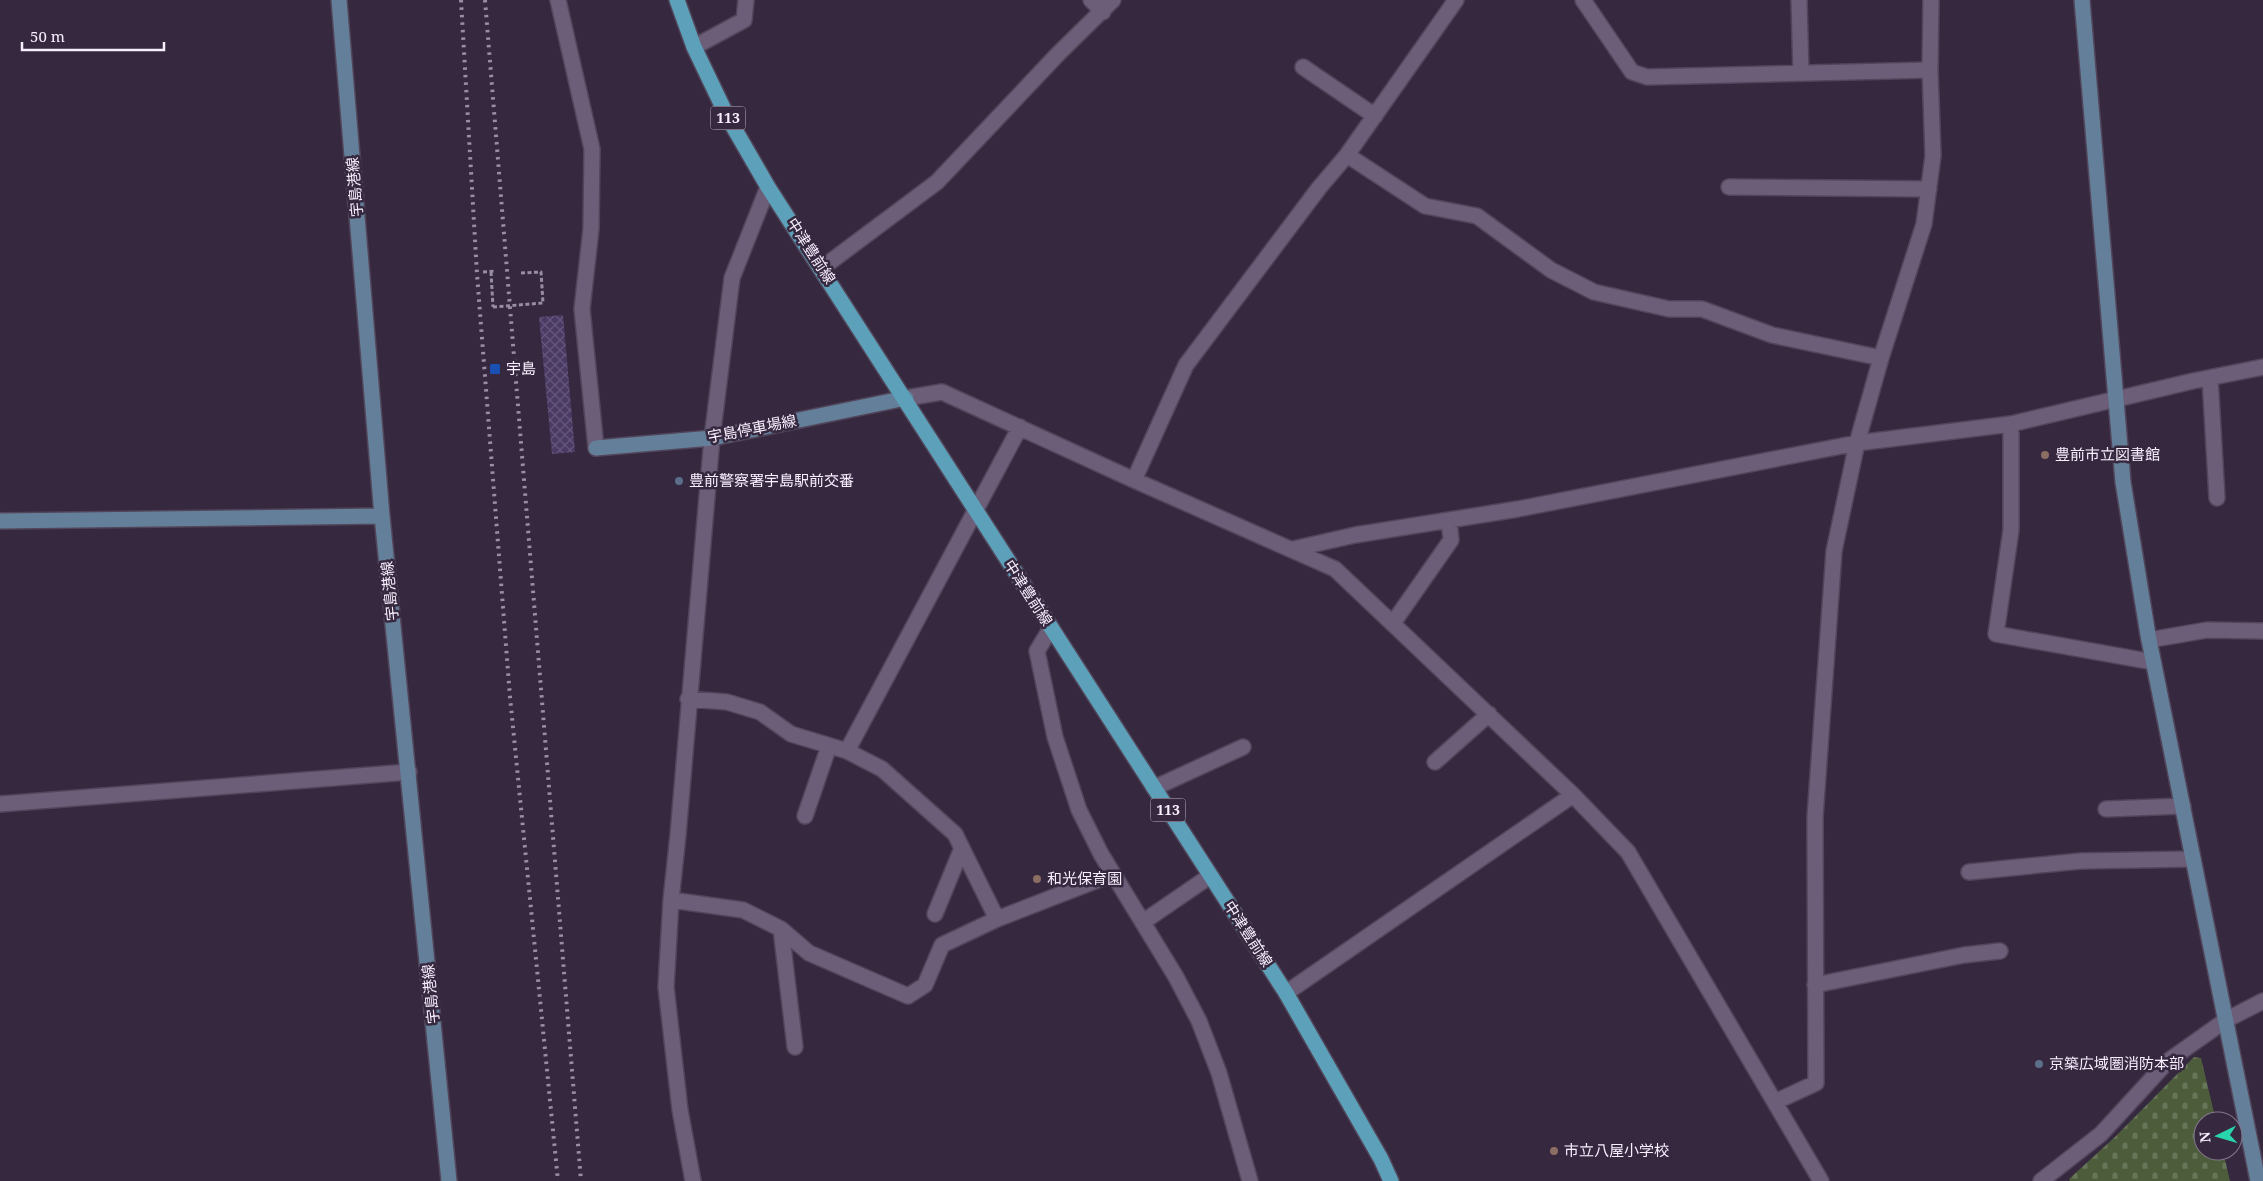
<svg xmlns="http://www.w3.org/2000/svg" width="2263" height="1181" font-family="'Noto Serif','Noto Sans JP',serif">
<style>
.cemetery{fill:url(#cemetery-stones)}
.building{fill:url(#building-cross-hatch)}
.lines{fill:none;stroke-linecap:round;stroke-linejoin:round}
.street-casing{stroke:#51455a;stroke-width:18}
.secondary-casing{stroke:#51455a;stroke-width:18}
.primary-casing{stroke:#51455a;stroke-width:18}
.path{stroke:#988ea1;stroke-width:3;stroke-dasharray:4 2.5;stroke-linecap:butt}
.street{stroke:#6c5d78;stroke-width:15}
.secondary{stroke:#647f99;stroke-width:15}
.primary{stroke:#5ca1b9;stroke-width:15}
.rail{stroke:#9a8fa2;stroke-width:4;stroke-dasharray:2.5 5;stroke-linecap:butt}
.path-bridge{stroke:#988ea1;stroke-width:3;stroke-dasharray:4 2.5;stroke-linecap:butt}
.transit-dot{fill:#1a4fb4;stroke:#35283f;stroke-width:2}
.education-dot{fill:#8d6e63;stroke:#35283f;stroke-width:2}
.service-dot{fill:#5c6f8a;stroke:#35283f;stroke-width:2}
.labels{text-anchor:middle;stroke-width:5;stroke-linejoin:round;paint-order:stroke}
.shield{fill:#35283f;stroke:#bdb3c5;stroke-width:1}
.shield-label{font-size:14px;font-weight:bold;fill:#f7eefe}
.street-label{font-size:15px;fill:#f7eefe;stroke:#35283f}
.poi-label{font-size:15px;fill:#f7eefe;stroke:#35283f;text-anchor:start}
</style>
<defs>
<pattern id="cemetery-stones" width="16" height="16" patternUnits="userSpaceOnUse" patternTransform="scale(1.25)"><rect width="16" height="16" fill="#4d5d3b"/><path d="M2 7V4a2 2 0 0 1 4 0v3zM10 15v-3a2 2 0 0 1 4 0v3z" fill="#677558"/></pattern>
<pattern id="building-cross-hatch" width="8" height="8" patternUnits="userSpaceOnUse" patternTransform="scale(1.25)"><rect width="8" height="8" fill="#4a3a64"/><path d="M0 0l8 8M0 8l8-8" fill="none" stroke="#65577b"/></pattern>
</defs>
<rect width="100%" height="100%" fill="#35283f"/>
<path class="cemetery" d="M2194,1057l7,1 15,63h-13v30h20l7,30h-160l-1,-2 47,-43z"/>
<path class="building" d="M563,315l12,137 -23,2 -13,-137z"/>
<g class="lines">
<g class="street-casing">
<path id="street" d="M558,0l34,149 -1,80 -9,80 14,139
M1091,0l12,12
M1583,0l49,72 15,5 283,-7
M1799,0l2,73
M694,47l50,-27 2,-20
M1303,67l72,49
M1347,155l78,51 52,10 74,54 43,22 75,17h33l70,26 109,23
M1729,187l200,2
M822,268l115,-86 121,-128 55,-54
M2210,378l7,120
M906,398l36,-6 192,88 201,89 238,226 55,57 193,329
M2011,424v106l-15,104 157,28
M1134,480l52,-115 133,-177 28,-33 109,-155
M1293,549l62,-14 163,-26 339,-66 154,-19 182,-43 70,-14
M1393,623l58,-83 -2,-20
M1051,628l-14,23 18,86 24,73 22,44 75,123 23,44 20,52 31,108
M2149,640l58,-10 56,1
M688,699l39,3 33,10 31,22 56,17 35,18 73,65 42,85
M847,751l173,-324
M1435,762l54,-48
M1154,788l89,-41
M0,804l409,-32
M2106,809l77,-3
M805,816l24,-70
M1969,872l112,-11 112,-2
M671,900l72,10 38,19 28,24 99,43 17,-11 17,-40 55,-26 116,-45
M935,914l27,-66
M1143,922l67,-46
M781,929l14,118
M1815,985l149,-30 36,-4
M1286,993l287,-198
M1775,1102l41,-19 -1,-266 19,-266 23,-108 24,-85 43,-134 9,-68 -3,-86 1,-70
M693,1181l-13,-71 -14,-123 5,-87 7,-65 34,-397 20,-160 36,-91
M2041,1181l60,-47 67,-73 58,-41 37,-19"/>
</g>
<g class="secondary-casing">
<path id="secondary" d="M339,0l43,516 67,665
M2082,0l41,482 25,153 110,546
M596,448l116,-10 194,-40
M0,521l382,-5"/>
</g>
<g class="primary-casing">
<path id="primary" d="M677,0l17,47 33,69 41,71 518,806 95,166 10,22"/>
</g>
<path class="path" d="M483,272l12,-1
M491,272l2,35
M521,273l20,-1 2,31"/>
<use href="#street" class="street"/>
<use href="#secondary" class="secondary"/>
<use href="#primary" class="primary"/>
<path class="rail" d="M461,0l16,274 33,423 48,484
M485,0l96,1181"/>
<path class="path-bridge" d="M493,307l50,-4"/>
</g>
<rect class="transit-dot" x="489" y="363" width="12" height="12" rx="2.5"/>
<g class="education-dot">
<circle cx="2045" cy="455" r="5"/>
<circle cx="1037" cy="879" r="5"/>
<circle cx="1554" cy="1151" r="5"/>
</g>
<g class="service-dot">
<circle cx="679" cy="481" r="5"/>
<circle cx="2039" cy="1064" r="5"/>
</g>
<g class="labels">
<g class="shield">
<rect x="710.5" y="106.5" width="35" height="23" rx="4"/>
<rect x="1150.5" y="798.5" width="35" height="23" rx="4"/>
</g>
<g class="shield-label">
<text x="728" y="123">113</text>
<text x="1168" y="815">113</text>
</g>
<g class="street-label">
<text transform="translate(355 187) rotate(-95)" y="5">宇島港線</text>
<text transform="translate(811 251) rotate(57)" y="5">中津豊前線</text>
<text transform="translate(752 429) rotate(-11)" y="5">宇島停車場線</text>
<text transform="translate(390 591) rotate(-96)" y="5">宇島港線</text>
<text transform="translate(1028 593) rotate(57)" y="5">中津豊前線</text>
<text transform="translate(1248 934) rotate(57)" y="5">中津豊前線</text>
<text transform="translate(431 994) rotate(-96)" y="5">宇島港線</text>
</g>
<g class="poi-label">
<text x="506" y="374">宇島</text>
<text x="2055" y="460">豊前市立図書館</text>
<text x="689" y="486">豊前警察署宇島駅前交番</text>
<text x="1047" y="884">和光保育園</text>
<text x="2049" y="1069">京築広域圏消防本部</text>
<text x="1564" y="1156">市立八屋小学校</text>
</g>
</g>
<g transform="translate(2218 1136) rotate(265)"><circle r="24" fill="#35283f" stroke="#83778b"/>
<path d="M0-4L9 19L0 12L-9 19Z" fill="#28d5ad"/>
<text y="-8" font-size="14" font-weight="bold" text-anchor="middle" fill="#f7eefe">N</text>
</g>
<path d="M22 42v8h142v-8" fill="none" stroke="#f7eefe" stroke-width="2.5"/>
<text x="30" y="42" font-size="15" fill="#f7eefe" stroke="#35283f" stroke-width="4" paint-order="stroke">50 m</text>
</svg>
